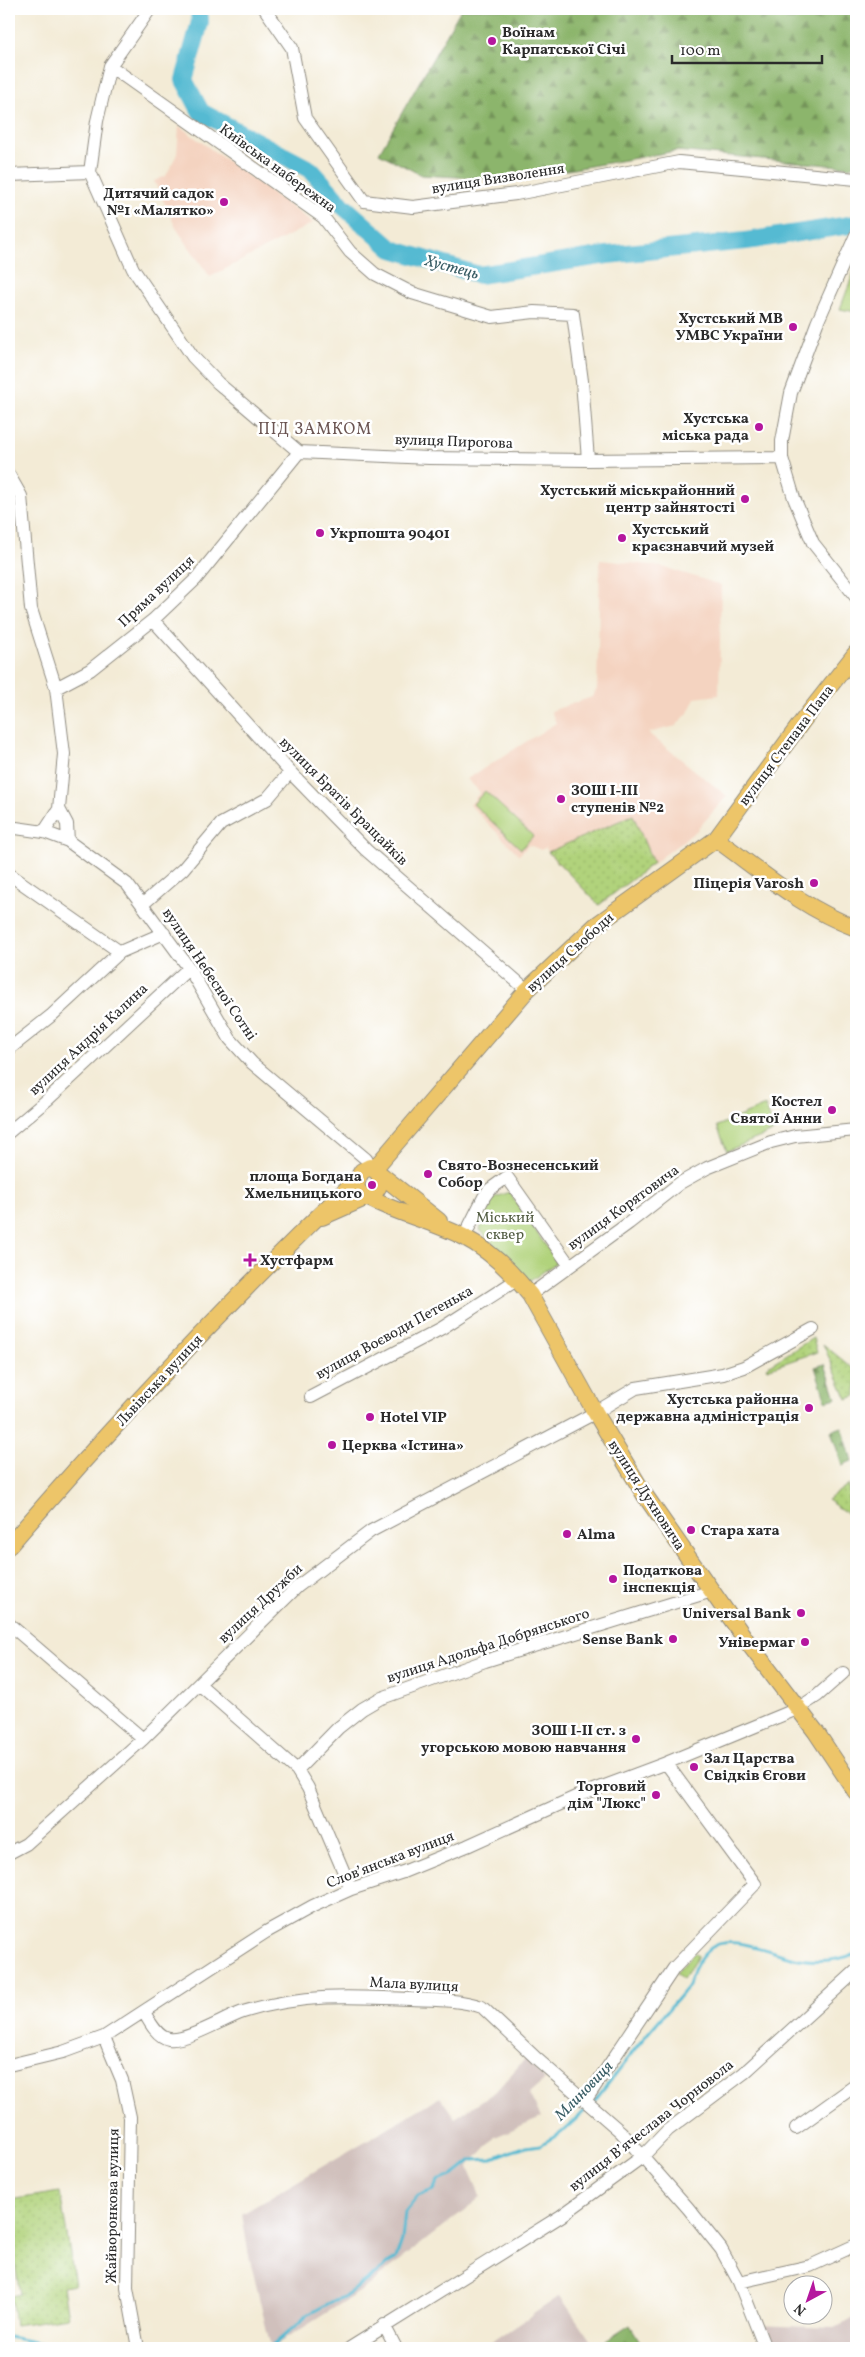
<svg xmlns="http://www.w3.org/2000/svg" width="865" height="2357" font-family="Vollkorn,serif">
<style>
.built{fill:#f4d3c0}
.industrial{fill:#d0c0bc}
.grass{fill:url(#grass-dots);stroke:#6e7f54}
.forest{fill:url(#forest-firs);stroke:#5c704c}
.park{fill:#b1d37c;stroke:#6e7f54}
.lines{fill:none;stroke-linecap:round;stroke-linejoin:round}
.stream{stroke:#54bad2;stroke-width:3}
.river{stroke:#54bad2;stroke-width:18}
.minor-casing{stroke:#8f8b80;stroke-width:14}
.major-casing{stroke:#8f8b80;stroke-width:18}
.minor{stroke:#fff;stroke-width:12}
.major{stroke:#edc569;stroke-width:16}
.poi-dot{fill:#b5179e;stroke:#fff;stroke-width:2}
.labels{text-anchor:middle;stroke-width:5;stroke-linejoin:round;paint-order:stroke}
.poi-label{font-size:15px;font-weight:bold;fill:#2b2b2b;stroke:#fff;text-anchor:end}
.street-label{font-size:15px;fill:#2b2b2b;stroke:#fff}
.park-label{font-size:15px;fill:#535d43;stroke:#fff}
.water-label{font-size:16px;font-style:italic;fill:#395d65;stroke:#fff}
.neighbourhood-label{font-size:16px;letter-spacing:1px;fill:#6b5552;stroke:#fff}
</style>
<defs>
<pattern id="grass-dots" width="8" height="8" patternUnits="userSpaceOnUse" patternTransform="scale(1.25)"><rect width="8" height="8" fill="#b1d37c"/><path d="M2 2h.1M6 6h.1" fill="none" stroke="#98b56b" stroke-width="1.8" stroke-linecap="round"/></pattern>
<pattern id="forest-firs" width="22" height="20" patternUnits="userSpaceOnUse" patternTransform="scale(1.25)"><rect width="22" height="20" fill="#8cb56c"/><path d="M5 1l3.5 6h-7zM16 11l3.5 6h-7z" fill="#739359"/></pattern>
</defs>
<rect width="100%" height="100%" fill="#fff"/>
<filter id="ink" filterUnits="userSpaceOnUse"><feTurbulence type="fractalNoise" baseFrequency=".02" numOctaves="2"/><feDisplacementMap in="SourceGraphic" scale="10" xChannelSelector="R" yChannelSelector="G"/><feConvolveMatrix kernelMatrix="1 2 1 2 8 2 1 2 1" color-interpolation-filters="sRGB"/></filter>
<filter id="wash" filterUnits="userSpaceOnUse"><feTurbulence type="fractalNoise" baseFrequency=".0096" numOctaves="4" result="noise"/><feDisplacementMap in="SourceGraphic" scale="20" xChannelSelector="R" yChannelSelector="G"/><feGaussianBlur stdDeviation="1.12" result="paint"/><feColorMatrix in="noise" values="0 0 0 0 0 0 0 0 0 0 0 0 0 0 0 0 0 1.4 0 .05"/><feComposite in="paint" operator="in"/></filter>
<g filter="url(#wash)">
<rect width="100%" height="100%" fill="#f3ebd6"/>
<path class="built" d="M179,126l134,97 -103,54 -34,-49 -22,-47 12,-5 11,-22z
M600,560l60,6 61,19 -2,110 -24,3 -7,15 -12,13 -28,7 79,63 -31,35 -97,74 -51,-52 -2,-6 -5,3 -12,-5 -10,10 -49,-50 10,-13 -13,-13 89,-56 -5,-12 41,-14 5,-8z"/>
<path class="industrial" d="M525,2059l20,21 -16,14 12,23 -46,20 -27,30 13,30 -120,94 -90,57 -23,-97 -6,-37 198,-117 15,21 40,-26z
M560,2296l33,48 -6,4h-104z
M856,2317v31h-91l-9,-23 79,3z"/>
<path class="grass" d="M633,815l20,48 -54,42 -51,-53z
M813,1338l4,14 -50,17 -1,-2z
M823,1344l33,27v25l-9,3z
M849,1484l-1,30 -21,-14z
M60,2192l15,93 -12,2 5,30 -53,8 -4,-29 9,-2 -8,-48h-3v-46z"/>
<path class="forest" d="M461,9h395v155l-6,3 -174,-16 -165,29 -90,-5 -42,-22z
M825,1364l11,34 -10,3 -11,-34z
M842,1427l10,34 -10,4 -11,-34z
M630,2325l14,23h-49z"/>
<path class="park" d="M856,266v46l-16,-3z
M485,791l48,45 -12,13 -48,-45z
M765,1106l10,25 -48,20 -10,-25z
M509,1192l48,70 -28,20 -49,-52 10,-31z
M694,1953l4,3 -15,23 -7,-6z"/>
<g class="lines">
<path class="stream" d="M594,2102l44,-57 50,-59c4,-14 13,-34 28,-41 20,-9 62,10 83,14 20,3 40,2 57,-6
M9,2337l57,11
M270,2348l39,-34 26,-14 11,-4 50,-38 6,-18 3,-28 13,-16 15,-6 5,-9 14,-5 20,-16 21,-1 27,-11 20,-3 21,-12 28,-26"/>
<path class="river" d="M199,9l1,13 -16,58 17,32 110,58 32,36 49,43 87,26 128,-20 139,-14 110,-17"/>
</g>
</g>
<g filter="url(#ink)">
<g class="lines">
<g class="minor-casing">
<path id="minor" d="M265,9l27,39 13,70 59,83 49,6 103,-13 163,-32 177,17
M110,66l213,151 27,35 25,22 37,19 80,24 42,-5 39,2 9,67 6,79
M90,172l43,97 60,88 25,26 81,69 130,6 159,2 194,-2
M90,172l7,-51 13,-55 40,-57
M9,175l81,-3
M856,235l-39,88 -26,70 -9,48v17l12,40 19,45 43,54
M9,475l12,21 10,113 25,79 8,66 -5,55 -15,23
M153,620l137,152 76,78 161,140
M56,688l34,-18 63,-50 42,-40 104,-128
M59,809l8,15 1,17
M9,827l35,5 24,9 59,43 62,84 41,71 22,24 114,96 4,8
M9,874l111,78
M143,904l40,-35 38,-45 46,-25 23,-27
M9,1049l43,-34 68,-63 44,-19
M9,1132l38,-32 142,-132
M464,1237l20,-40 5,-7 18,-13 63,89
M530,1295l99,-72 51,-40 27,-15 64,-26 24,-6 61,-6
M311,1397l131,-69 76,-49
M9,1624l134,115
M199,1684l98,86 11,18 43,101
M297,1770l41,-42 24,-19 17,-10 106,-38 227,-70
M9,1853l17,-9 117,-105 154,-152 74,-56 220,-116 45,-27 87,-14 21,-7 69,-38
M144,2012c5,9 13,25 25,27 17,3 56,-21 74,-27 59,-18 106,-16 167,-13 23,1 49,0 72,8l55,52 84,73 67,76 33,41 18,33 26,66
M104,2037l18,43 8,37 -3,171 11,60
M9,2065l54,-13 41,-15 162,-105 47,-26 38,-17 52,-17 64,-26 111,-50 88,-33 131,-54 20,-13 26,-23
M585,2101l89,-133 81,-84 -89,-121
M796,2128l60,-43
M739,2282l71,-16 46,-21
M384,2325l12,23
M350,2348l211,-132 81,-59 26,-27 76,-57 112,-102"/>
</g>
<g class="major-casing">
<path id="major" d="M716,839c46,33 86,69 140,89
M374,1169l153,-179 68,-64 121,-87 88,-120 52,-66
M380,1174l59,47
M367,1197c31,17 66,24 97,40 27,14 47,34 66,58l65,117 49,82 102,146 70,92 40,60
M322,1217l43,-19
M9,1546c110,-128 226,-251 349,-368l4,-7 8,-4 10,7c1,12 -4,20 -15,24l-9,-10 2,-10"/>
</g>
<use href="#minor" class="minor"/>
<use href="#major" class="major"/>
</g>
</g>
<g class="poi-dot">
<circle cx="492" cy="41" r="5"/>
<circle cx="224" cy="202" r="5"/>
<circle cx="793" cy="327" r="5"/>
<circle cx="759" cy="427" r="5"/>
<circle cx="745" cy="499" r="5"/>
<circle cx="320" cy="533" r="5"/>
<circle cx="622" cy="538" r="5"/>
<circle cx="561" cy="799" r="5"/>
<circle cx="814" cy="883" r="5"/>
<circle cx="832" cy="1110" r="5"/>
<circle cx="428" cy="1174" r="5"/>
<circle cx="372" cy="1185" r="5"/>
<path d="M247.5 1252.5h5v5h5v5h-5v5h-5v-5h-5v-5h5z"/>
<circle cx="809" cy="1408" r="5"/>
<circle cx="370" cy="1417" r="5"/>
<circle cx="332" cy="1445" r="5"/>
<circle cx="691" cy="1530" r="5"/>
<circle cx="567" cy="1534" r="5"/>
<circle cx="613" cy="1579" r="5"/>
<circle cx="801" cy="1613" r="5"/>
<circle cx="673" cy="1639" r="5"/>
<circle cx="805" cy="1642" r="5"/>
<circle cx="636" cy="1739" r="5"/>
<circle cx="694" cy="1767" r="5"/>
<circle cx="656" cy="1795" r="5"/>
</g>
<g class="labels">
<g class="poi-label">
<text x="502" y="37" text-anchor="start">Воїнам<tspan x="502" dy="17">Карпатської Січі</tspan></text>
<text x="214" y="198">Дитячий садок<tspan x="214" dy="17">№1 «Малятко»</tspan></text>
<text x="783" y="323">Хустський МВ<tspan x="783" dy="17">УМВС України</tspan></text>
<text x="749" y="423">Хустська<tspan x="749" dy="17">міська рада</tspan></text>
<text x="735" y="495">Хустський міськрайонний<tspan x="735" dy="17">центр зайнятості</tspan></text>
<text x="632" y="534" text-anchor="start">Хустський<tspan x="632" dy="17">краєзнавчий музей</tspan></text>
<text x="330" y="538" text-anchor="start">Укрпошта 90401</text>
<text x="571" y="795" text-anchor="start">ЗОШ І-ІІІ<tspan x="571" dy="17">ступенів №2</tspan></text>
<text x="804" y="888">Піцерія Varosh</text>
<text x="822" y="1106">Костел<tspan x="822" dy="17">Святої Анни</tspan></text>
<text x="438" y="1170" text-anchor="start">Свято-Вознесенський<tspan x="438" dy="17">Собор</tspan></text>
<text x="362" y="1181">площа Богдана<tspan x="362" dy="17">Хмельницького</tspan></text>
<text x="260" y="1265" text-anchor="start">Хустфарм</text>
<text x="799" y="1404">Хустська районна<tspan x="799" dy="17">державна адміністрація</tspan></text>
<text x="380" y="1422" text-anchor="start">Hotel VIP</text>
<text x="342" y="1450" text-anchor="start">Церква «Істина»</text>
<text x="701" y="1535" text-anchor="start">Стара хата</text>
<text x="577" y="1539" text-anchor="start">Alma</text>
<text x="623" y="1575" text-anchor="start">Податкова<tspan x="623" dy="17">інспекція</tspan></text>
<text x="791" y="1618">Universal Bank</text>
<text x="663" y="1644">Sense Bank</text>
<text x="795" y="1647">Універмаг</text>
<text x="626" y="1735">ЗОШ І-ІІ ст. з<tspan x="626" dy="17">угорською мовою навчання</tspan></text>
<text x="704" y="1763" text-anchor="start">Зал Царства<tspan x="704" dy="17">Свідків Єгови</tspan></text>
<text x="646" y="1791">Торговий<tspan x="646" dy="17">дім "Люкс"</tspan></text>
</g>
<g class="street-label">
<text transform="translate(278 168) rotate(36)" y="5">Київська набережна</text>
<text transform="translate(498 178) rotate(-9)" y="5">вулиця Визволення</text>
<text transform="translate(454 441) rotate(2)" y="5">вулиця Пирогова</text>
<text transform="translate(156 591) rotate(-43)" y="5">Пряма вулиця</text>
<text transform="translate(786 745) rotate(-53)" y="5">вулиця Степана Папа</text>
<text transform="translate(344 801) rotate(45)" y="5">вулиця Братів Бращайків</text>
<text transform="translate(570 952) rotate(-42)" y="5">вулиця Свободи</text>
<text transform="translate(210 974) rotate(56)" y="5">вулиця Небесної Сотні</text>
<text transform="translate(88 1039) rotate(-43)" y="5">вулиця Андрія Калина</text>
<text transform="translate(623 1207) rotate(-36)" y="5">вулиця Корятовича</text>
<text transform="translate(394 1332) rotate(-29)" y="5">вулиця Воєводи Петенька</text>
<text transform="translate(159 1380) rotate(-47)" y="5">Львівська вулиця</text>
<text transform="translate(647 1495) rotate(57)" y="5">вулиця Духновича</text>
<text transform="translate(260 1603) rotate(-43)" y="5">вулиця Дружби</text>
<text transform="translate(488 1645) rotate(-18)" y="5">вулиця Адольфа Добрянського</text>
<text transform="translate(390 1859) rotate(-21)" y="5">Словʼянська вулиця</text>
<text transform="translate(414 1984) rotate(3)" y="5">Мала вулиця</text>
<text transform="translate(651 2125) rotate(-38)" y="5">вулиця Вʼячеслава Чорновола</text>
<text transform="translate(112 2206) rotate(-89)" y="5">Жайворонкова вулиця</text>
</g>
<g class="park-label">
<text x="505" y="1222">Міський<tspan x="505" dy="17">сквер</tspan></text>
</g>
<g class="water-label">
<text transform="translate(452 266) rotate(15)" y="6">Хустець</text>
<text transform="translate(583 2090) rotate(-46)" y="6">Млиновиця</text>
</g>
<g class="neighbourhood-label">
<text x="315" y="434">ПІД ЗАМКОМ</text>
</g>
</g>
<rect width="865" height="2357" fill="none" stroke="#fff" stroke-width="30"/>
<g transform="translate(808 2300) rotate(220)"><circle r="24" fill="#ffffff" stroke="#aaaaaa"/>
<path d="M0-4L9 19L0 12L-9 19Z" fill="#b5179e"/>
<text y="-8" font-size="14" font-weight="bold" text-anchor="middle" fill="#2b2b2b">N</text>
</g>
<path d="M672 55v8h150v-8" fill="none" stroke="#2b2b2b" stroke-width="2.5"/>
<text x="680" y="55" font-size="15" fill="#2b2b2b" stroke="#ffffff" stroke-width="4" paint-order="stroke">100 m</text>
</svg>
